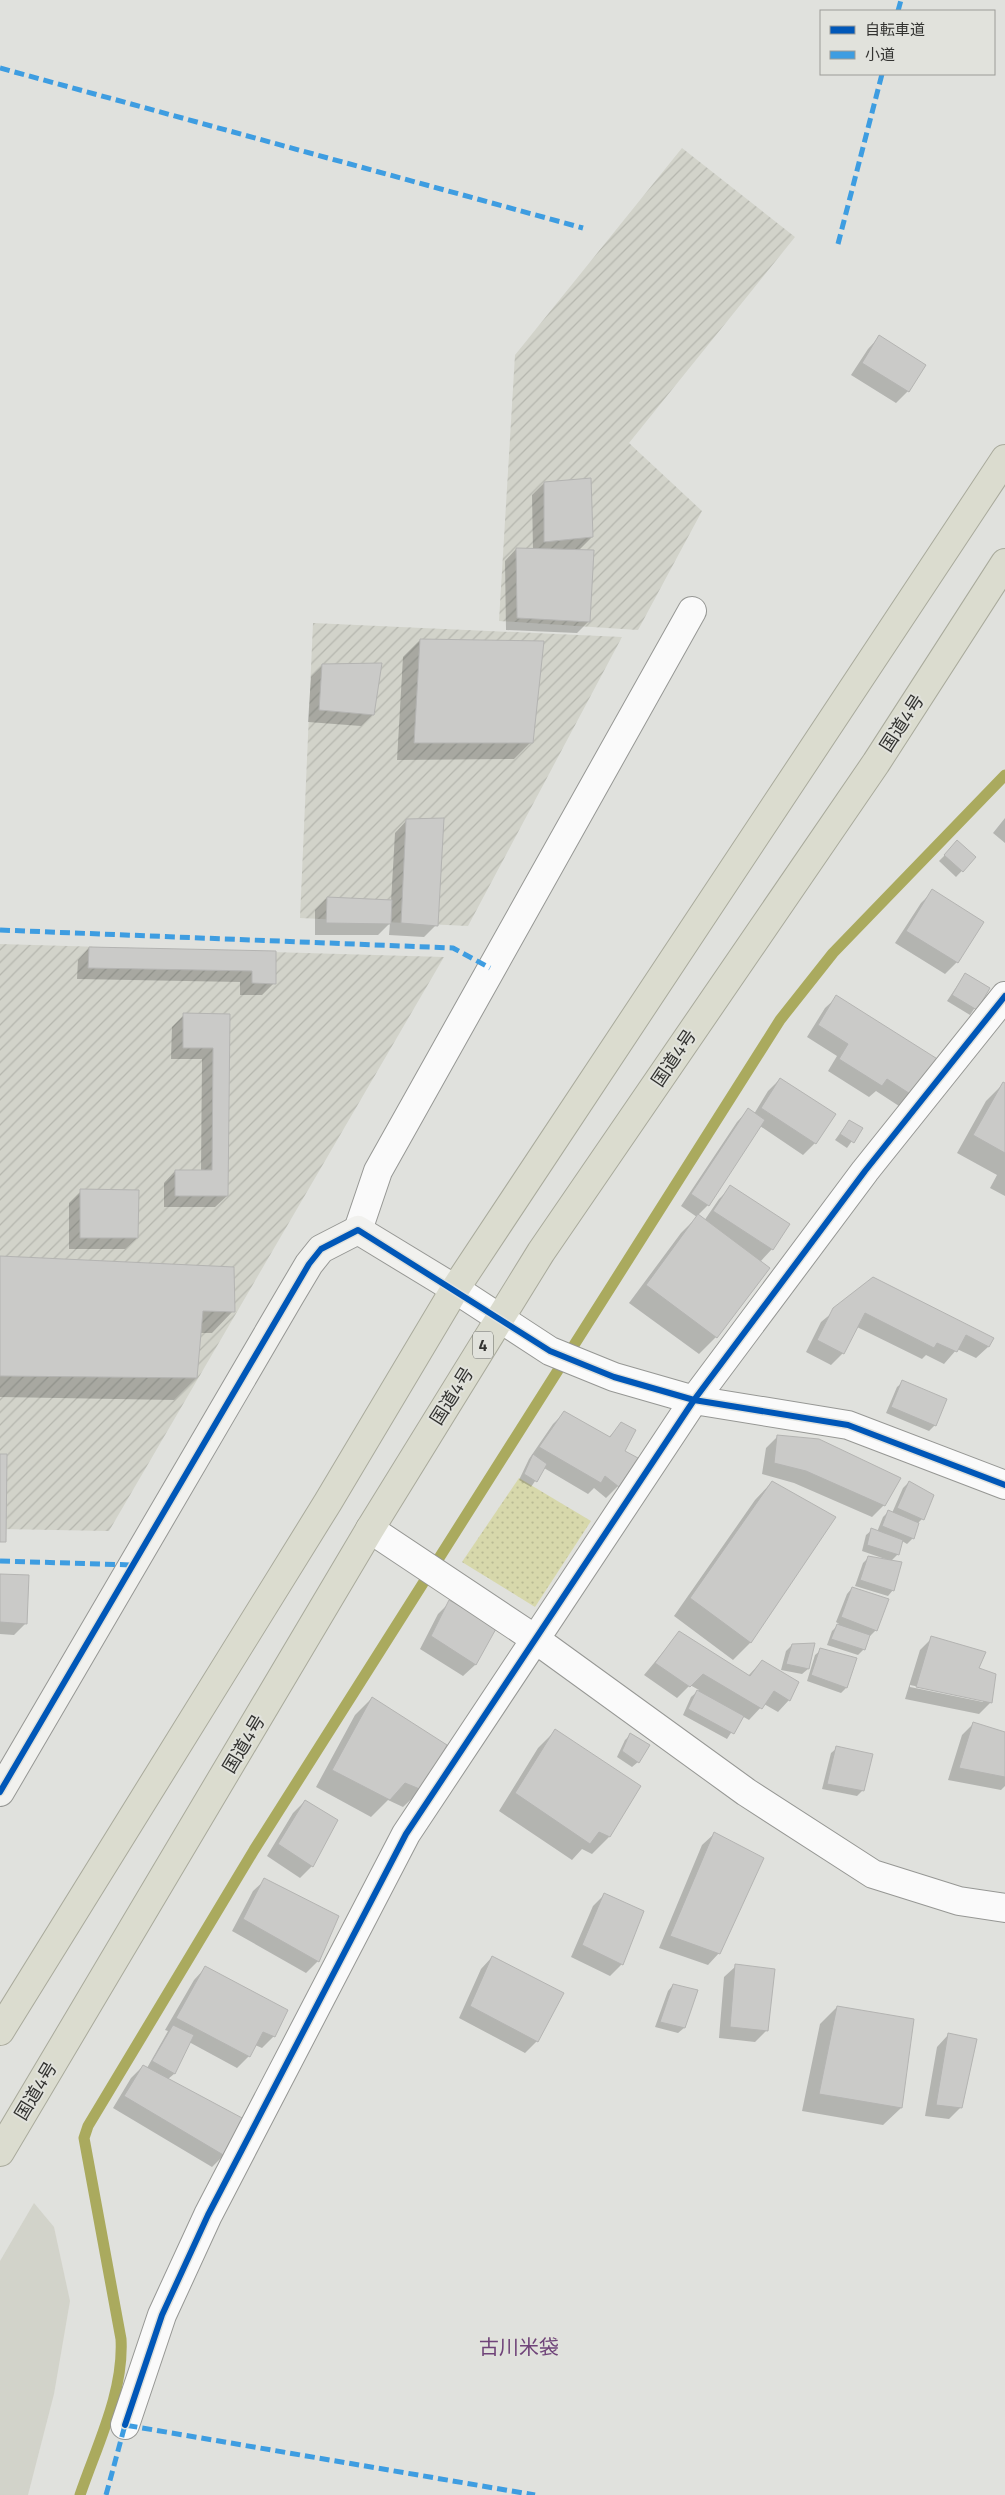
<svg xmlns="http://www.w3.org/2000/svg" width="1005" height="2495" font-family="'Titillium Web','Noto Sans JP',sans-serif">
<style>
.built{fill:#d2d3ca}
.industrial{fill:url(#industrial-furrows)}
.park{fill:url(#park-dots)}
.shadow{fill:#0003;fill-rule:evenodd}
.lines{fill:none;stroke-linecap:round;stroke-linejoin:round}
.stream{stroke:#aaaa5e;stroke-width:11}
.building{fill:#cacac8;stroke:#b4b4b2}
.street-casing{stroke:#969794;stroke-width:30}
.secondary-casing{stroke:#969794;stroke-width:30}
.highway-casing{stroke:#a9aa9c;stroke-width:30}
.street{stroke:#fafafa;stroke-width:28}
.secondary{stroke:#f1f1ee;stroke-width:28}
.highway{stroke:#dbdccf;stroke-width:28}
.quiet{stroke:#3e9de1;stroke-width:5;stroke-dasharray:10 5;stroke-linecap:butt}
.cycleway-casing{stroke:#e1e2dc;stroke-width:9}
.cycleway{stroke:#0057b8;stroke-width:6}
.labels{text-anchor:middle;stroke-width:4;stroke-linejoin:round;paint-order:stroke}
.shield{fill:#e1e2dc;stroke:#676864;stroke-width:1}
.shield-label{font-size:16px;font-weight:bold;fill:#333331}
.street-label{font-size:18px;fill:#333331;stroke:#e1e2dc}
.quarter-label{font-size:20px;fill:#6f4379;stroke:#e1e2dc}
</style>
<defs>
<pattern id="industrial-furrows" width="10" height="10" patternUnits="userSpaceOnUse" patternTransform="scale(1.25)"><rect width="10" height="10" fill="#d2d3ca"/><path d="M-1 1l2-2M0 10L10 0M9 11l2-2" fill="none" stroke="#b5b6ae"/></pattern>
<pattern id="park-dots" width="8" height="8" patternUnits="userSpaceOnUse" patternTransform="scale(1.25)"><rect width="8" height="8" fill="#d7d8ab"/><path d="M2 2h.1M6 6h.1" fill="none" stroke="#b9ba94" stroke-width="1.8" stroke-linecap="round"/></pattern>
</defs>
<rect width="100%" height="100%" fill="#e0e1dd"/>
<path class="built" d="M34,2203l20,24 16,74 -16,93 -26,101h-28v-234z"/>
<path class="industrial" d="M682,148l113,89 -166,206 73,68 -64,119 -139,-9 16,-266z
M313,623l309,14 -154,289 -168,-8z
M0,944l444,13 -335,574 -109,-2z"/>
<path class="park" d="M519,1478l72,43 -56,86 -73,-45z"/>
<path class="shadow" d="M879,337l45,28 -16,26 -12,12 -45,-28 17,-26z
M544,483l48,54 -14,14 11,70 -12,12 -71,-3 -1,-69 11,-12 17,1 -1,-55z
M420,640l111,102 -17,17 -117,1 6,-103z
M323,665l50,49 -12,12 -53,-4 3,-45z
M1005,818v25l-12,-10z
M406,821l30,104 -12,12 -35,-2 1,-12 -12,12h-63v-25l12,-12 64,4 4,-69z
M958,842l16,16 -18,19 -17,-16z
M933,891l49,31 -25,40 -12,12 -50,-31 26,-40z
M89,948l186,4 -1,31 -12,12h-22v-13l-163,-3 1,-19z
M965,974l23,14 -18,27 -23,-14z
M837,997l100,63 -35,48 -26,-17 -7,6 -41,-26 9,-15 -30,-19 18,-29z
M184,1015h44l-1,181 -12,11h-51v-24l11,-12h26l1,-112h-31l1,-32z
M780,1079l35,64 -12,12 -43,-29 -52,79 -11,11 7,5 15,-22 12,-12 41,62 -12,13 -44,75 -17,17 -70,-51 52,-70 16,-16 -16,-11 56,-84 11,-12 6,4 14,-23z
M1003,1084l2,1v111l-15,-8 7,-13 -40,-22 29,-52z
M849,1121l12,7 -14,20 -12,-8z
M81,1191l56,47 -12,11h-56v-46z
M0,1257l233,54 -21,22h-12l-4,45 -22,22 -174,-3z
M873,1279l119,59 -4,9 -12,11 -19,-9 -13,15 -18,-9 -4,4 -65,-32 -14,26 -12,12 -25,-13 15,-30z
M903,1382l32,43 -6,6 -43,-18 11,-26z
M565,1412l43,26 14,-14 1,28 13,7 -18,27 -12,12 -12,-10 -6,6 -44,-26 -13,19 -12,-7 10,-21 24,-35z
M777,1437l107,68 -12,12 -78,-34 -32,-9 4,-26z
M772,1482l62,35 -84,126 -17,17 -59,-44 81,-116z
M909,1482l13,37 -5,5 -4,14 -6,6 -5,-3 -4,13 -7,7 -29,-10 4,-16 6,-5 5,2 6,-15 5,-5 4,1 11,-25z
M869,1557l24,33 -5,6 -33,-10 8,-23z
M0,1575l26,48 -12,12 -14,-1z
M852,1588l24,42 -6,6 -2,-1 -4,14 -6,6 -31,-10 5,-14 7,-7 -3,-2 11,-28z
M450,1602l45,26 -20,37 -12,11 -43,-27 18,-35z
M679,1633l69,43 14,-15 27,39 -11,12 -14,-8 -15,16 -7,-4 -15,23 -44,-24 8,-18 8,-7 -9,-5 -13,13 -33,-23z
M932,1638l45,31 14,33 -12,12 -74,-15 15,-49zM910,1685l73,15v2l-73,-15z
M792,1645l16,24 -6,5 -21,-4 5,-19z
M821,1650l25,38 -5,5 -34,-12 8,-26z
M372,1698l49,92 -18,17 -15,-7 -17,17 -55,-30 39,-72z
M974,1723l31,11v52l-4,4 -53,-10 14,-45z
M555,1731l84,56 -30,50 -17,17 -10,-5 -10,11 -73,-49 39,-63z
M630,1735l8,27 -6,5 -15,-10 8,-17z
M837,1748l26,42 -6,6 -35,-7 9,-36z
M305,1801l7,65 -12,12 -33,-22 26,-43z
M714,1834l5,119 -11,12 -49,-17 43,-103z
M265,1880l53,81 -12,12 -74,-42 21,-40z
M604,1895l39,17 -22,53 -11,11 -39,-19 22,-51z
M492,1957l45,84 -12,12 -66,-35 22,-49z
M736,1966l31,64 -12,12 -36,-4 5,-61z
M205,1968l69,68 -12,12 -7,-3 -6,11 -12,12 -48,-26 -15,32 -6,5 56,76 -12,12 -99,-59 18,-30 12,-12 4,2 21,-37 -3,-1 29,-50z
M673,1985l11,43 -6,5 -23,-6 13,-36z
M837,2007l76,13 -12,88 -18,17 -81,-14 18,-87z
M948,2035l13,72 -12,12 -24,-3 12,-69z"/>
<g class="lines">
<path class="stream" d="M80,2495c17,-50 44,-103 41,-156l-37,-201 4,-12 166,-276 526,-830 53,-67 172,-178"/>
</g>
<path class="building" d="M879,335l47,30 -17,27 -47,-29z
M591,478l2,59 -49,5v-60z
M516,548l78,2 -4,72 -73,-4z
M420,639l124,2 -11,102h-119z
M382,663l-8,52 -55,-5 3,-46z
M444,818l-6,108 -37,-3 5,-104z
M957,840l19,17 -13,15 -19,-17z
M932,889l52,33 -26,41 -52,-32z
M327,897l65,3 -1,24 -65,-1z
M89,947l187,4v33l-24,-1v-12l-164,-3z
M965,973l25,15 -13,22 -25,-15z
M836,995l103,65 -24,37 -28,-18 -5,7 -43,-27 9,-15 -30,-19z
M183,1013l47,1 -2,182h-53v-26h37l1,-122h-30z
M780,1078l56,36 -20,30 -55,-36z
M1003,1082l2,1v70l-32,-18z
M748,1108l17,12 -56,86 -18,-12z
M849,1120l14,8 -9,15 -14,-9z
M730,1185l60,39 -17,26 -60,-39z
M80,1189l59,1 -1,48h-58z
M698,1214l72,54 -53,70 -71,-53z
M0,1256l234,11 1,45 -32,-1 -6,67 -197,-2z
M873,1277l121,61 -5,9 -23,-12 -9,17 -20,-9 -3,5 -69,-35 -21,41 -27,-14 16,-32z
M902,1380l45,19 -11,27 -45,-19z
M564,1411l46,26 11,-15 15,8 -11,21 13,7 -19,29 -14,-11 -4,7 -62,-36z
M777,1435l42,4 82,39 -16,28 -79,-35 -32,-8z
M0,1454h7l-1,88h-6z
M533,1454l14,10 -10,18 -13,-8z
M772,1481l64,36 -85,126 -61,-45z
M909,1481l25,14 -10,25 -27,-12z
M888,1510l31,13 -5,16 -32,-13z
M871,1528l32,12 -4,15 -32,-10z
M868,1556l34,6 -8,29 -34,-11z
M0,1574l29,1 -2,49 -27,-2z
M852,1587l37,12 -12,32 -36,-14z
M449,1600l48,27 -21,38 -45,-29z
M837,1624l33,11 -5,15 -34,-11z
M679,1631l71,45 12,-16 37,22 -9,19 -16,-10 -12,18 -59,-35 -13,13 -35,-24z
M931,1636l55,16 -7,16 17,6 -4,29 -76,-16z
M815,1643l-6,26 -23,-5 6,-20z
M820,1648l37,10 -10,30 -36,-13z
M697,1690l47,26 -10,18 -46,-25z
M372,1697l75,48 -25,45 -17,-7 -15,17 -58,-30z
M973,1722l32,10v45l-46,-9z
M555,1729l86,57 -31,51 -11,-5 -9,12 -75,-51z
M630,1733l20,12 -11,18 -17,-12z
M836,1746l37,8 -9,37 -37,-7z
M305,1800l33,20 -25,47 -35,-23z
M714,1832l50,26 -44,96 -50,-18z
M264,1878l75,38 -20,46 -76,-43z
M604,1893l40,18 -21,54 -41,-20z
M492,1956l72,37 -26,49 -68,-36z
M735,1964l40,5 -7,62 -38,-4z
M205,1966l83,44 -13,27 -12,-5 -13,25 -74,-39z
M673,1984l25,6 -13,38 -25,-6z
M837,2006l77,13 -12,89 -83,-14z
M173,2025l21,10 -19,39 -23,-13z
M948,2033l29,6 -15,69 -26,-3z
M143,2065l101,54 -19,37 -101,-60z"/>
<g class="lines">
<g class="street-casing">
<path id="street" d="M358,1230l20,-59 314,-560
M455,1289l95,62 64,26 80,23 154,25 157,60
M370,1529l165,110 211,153 127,82 86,27 46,7
M125,2425l37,-110 46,-100 198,-381 288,-434 171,-229 140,-175"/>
</g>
<g class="secondary-casing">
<path id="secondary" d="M0,1792l290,-496 19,-32 12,-15 37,-19 97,59"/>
</g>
<g class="highway-casing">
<path id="highway" d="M0,2031l328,-529 127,-213 550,-830
M0,2152l370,-623 171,-277 335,-489 129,-200"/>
</g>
<use href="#street" class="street"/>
<use href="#secondary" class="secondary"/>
<use href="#highway" class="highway"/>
<path class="quiet" d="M898,11l3,-11
M0,68l583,160
M838,244l44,-170
M0,930l453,18 37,20
M0,1561l134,4
M106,2495l19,-70 410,70"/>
<g class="cycleway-casing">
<path id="cycleway" d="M0,1792l309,-528 12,-15 37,-19 192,121 64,26 80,23 154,25 157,60
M125,2425l37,-110 46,-100 198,-381 288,-434 171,-229 140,-175"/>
</g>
<use href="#cycleway" class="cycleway"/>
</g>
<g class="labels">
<rect class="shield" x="473" y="1331.5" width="20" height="27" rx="4"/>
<g class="shield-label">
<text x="483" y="1351">4</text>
</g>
<g class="street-label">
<text transform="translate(902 723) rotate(-57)" y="6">国道4号</text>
<text transform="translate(674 1058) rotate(-56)" y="6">国道4号</text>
<text transform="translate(452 1396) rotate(-58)" y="6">国道4号</text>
<text transform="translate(244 1744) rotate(-59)" y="6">国道4号</text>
<text transform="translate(36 2091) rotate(-59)" y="6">国道4号</text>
</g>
<g class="quarter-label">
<text x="519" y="2354">古川米袋</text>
</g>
</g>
<rect x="820" y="10" width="175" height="65" fill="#e1e2dc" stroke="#9b9c98"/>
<rect x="830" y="26" width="25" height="8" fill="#0057b8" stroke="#9b9c98"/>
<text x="865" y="35" font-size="15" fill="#333331">自転車道</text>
<rect x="830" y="51" width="25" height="8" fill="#3e9de1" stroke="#9b9c98"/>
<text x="865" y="60" font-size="15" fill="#333331">小道</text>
</svg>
